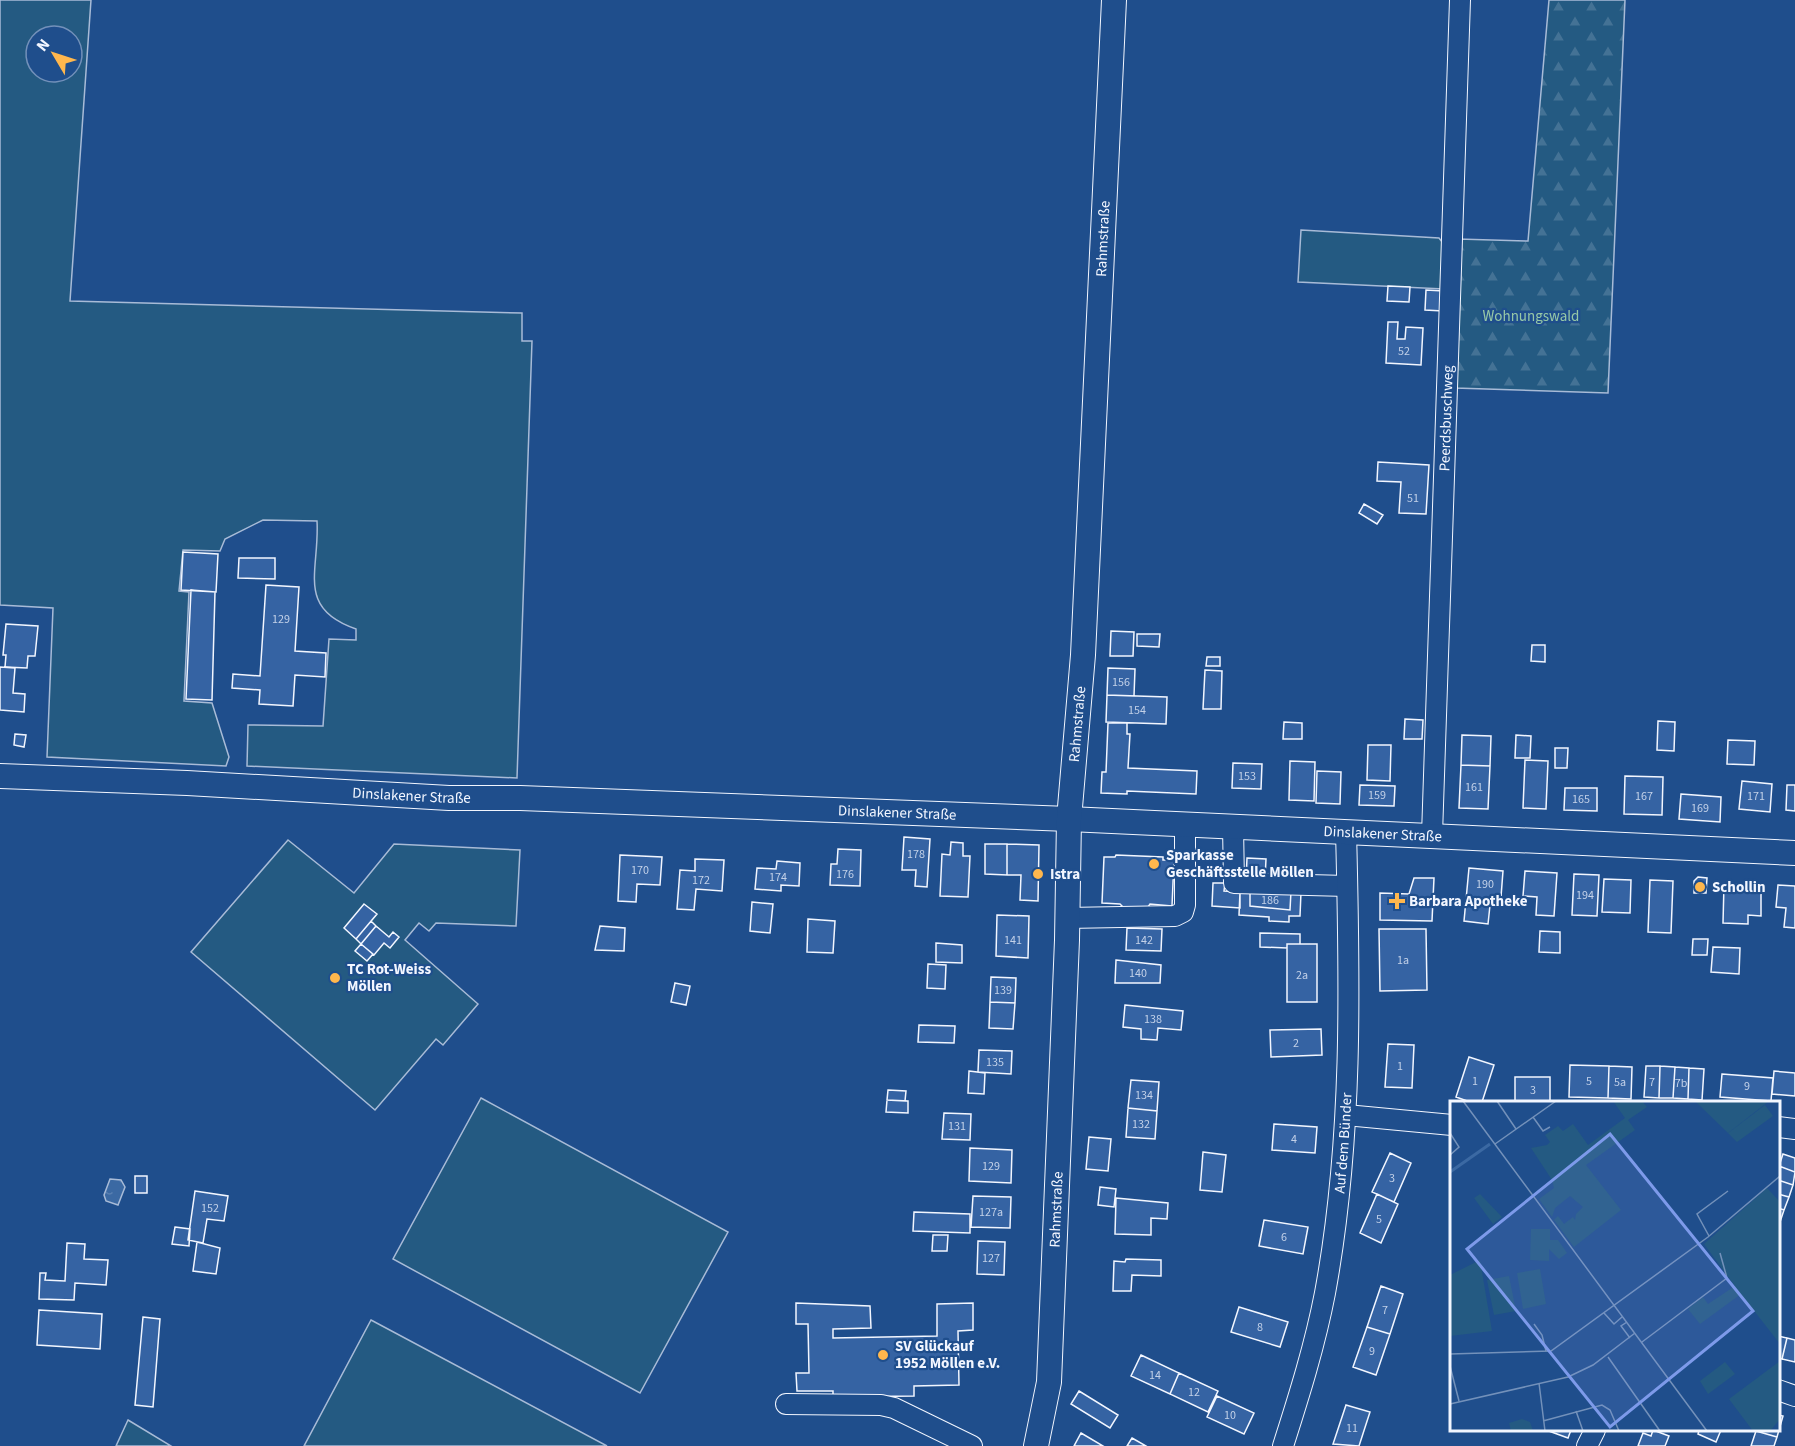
<svg xmlns="http://www.w3.org/2000/svg" width="1795" height="1446" font-family="'Source Sans 3',sans-serif">
<style>
.grass{fill:#245a82;stroke:#a8bbd7;stroke-width:1.5;fill-rule:evenodd}
.forest{fill:url(#forest-firs);stroke:#a8bbd7;stroke-width:1.5}
.water{fill:url(#water-ripples);stroke:#a8bbd7;stroke-width:1.5}
.building{fill:#3563a3;stroke:#f2f6ff;stroke-width:1.5}
.lines{fill:none;stroke-linecap:round;stroke-linejoin:round}
.minor-casing{stroke:#f2f6ff;stroke-width:22}
.major-casing{stroke:#f2f6ff;stroke-width:26}
.minor{stroke:#1f4e8c;stroke-width:20}
.major{stroke:#1f4e8c;stroke-width:24}
.poi-dot{fill:#ffb74d;stroke:#1f4e8c;stroke-width:2}
.labels{text-anchor:middle;stroke-width:4.5;stroke-linejoin:round;paint-order:stroke}
.number-label{font-size:12px;fill:#c3d1e8}
.street-label{font-size:15px;fill:#f2f6ff;stroke:#1f4e8c}
.park-label{font-size:15px;fill:#97c8a6;stroke:#1f4e8c}
.poi-label{font-size:15px;font-weight:bold;fill:#f2f6ff;stroke:#1f4e8c;text-anchor:start}
.inset-river{fill:none;stroke:#3b69a3;stroke-width:3}
.inset-road{fill:none;stroke:#7391ba;stroke-width:1.5}
.view{fill:#7d9aea;fill-opacity:0.15;stroke:#7d9aea;stroke-width:3}
.inset-edge{fill:none;stroke:#f2f6ff;stroke-width:3}
</style>
<defs>
<pattern id="forest-firs" width="22" height="20" patternUnits="userSpaceOnUse" patternTransform="scale(1.5)"><rect width="22" height="20" fill="#245a82"/><path d="M5 1l3.5 6h-7zM16 11l3.5 6h-7z" fill="#447295"/></pattern>
<pattern id="water-ripples" width="26" height="14" patternUnits="userSpaceOnUse" patternTransform="scale(1.5)"><rect width="26" height="14" fill="#3b69a3"/><path d="M2 4q2-2 4 0t4 0M15 11q2-2 4 0t4 0" fill="none" stroke="#587fb1"/></pattern>
</defs>
<rect width="100%" height="100%" fill="#1f4e8c"/>
<path class="grass" d="M0,0h91l-21,301 452,12v28h10l-15,437 -270,-12 1,-41 75,1 6,-87 27,1v-11c-61,-21 -36,-59 -39,-108l-54,-1 -38,19 -5,12 -37,-1 -4,41 10,1 -5,109 28,2 17,54 -3,9 -179,-9 6,-149 -53,-3zM36,36h36v36h-36z
M1301,230l138,8 7,9 -2,42 -146,-7z
M288,840l66,53 40,-49 126,6 -4,76 -80,-3 -7,8 -10,-8 -14,17 73,64 -35,41 -7,-6 -61,71 -184,-158z
M481,1098l247,134 -88,161 -247,-134z
M371,1320l236,126h-303z
M128,1420l43,26h-55z"/>
<path class="forest" d="M1549,0h76l-17,393 -153,-5 3,-149 70,2z"/>
<path class="water" d="M110,1179l11,1 4,7 -7,18 -12,-4 -2,-6z"/>
<path class="building" d="M1388,286l22,1 -1,15 -22,-1z
M1426,290l18,1 -1,20 -18,-1z
M1388,322h10l-1,17h8l1,-12 17,1 -2,37 -35,-2z
M1378,462l51,3 -3,49 -27,-1 2,-31 -24,-1z
M1364,504l19,11 -6,9 -18,-11z
M183,552l35,2 -2,38 -35,-2z
M239,558h36v21l-37,-1z
M266,585l33,2 -4,64 31,2 -1,24 -30,-2 -2,31 -34,-2 1,-14 -28,-2 1,-14 27,2z
M191,590l24,2 -3,108 -26,-1z
M6,624l32,2 -3,30h-7l-1,12 -22,-1 1,-12h-3z
M1111,631l23,1 -1,24h-23z
M1137,634h23l-1,13 -22,-1z
M1532,645h13v17l-14,-1z
M1207,657h13v9h-14z
M0,667l15,1 -2,25 12,1 -1,18 -24,-2z
M1108,668l27,1 -1,27 -27,-1z
M1205,670l17,1 -1,38h-18z
M1107,695l60,2 -1,27 -60,-2z
M1405,719l18,1 -1,19h-18z
M1658,721l17,1 -1,29 -17,-1z
M1284,722l18,1v16h-19z
M1108,723h19v11h3l-2,34 69,3 -1,23 -69,-3v3l-26,-1 1,-21h4z
M15,734l11,1 -2,12 -10,-2z
M1462,735l29,1 -1,30 -29,-1z
M1516,735l15,1 -1,22h-15z
M1728,740l27,1 -1,24 -27,-1z
M1368,745h23l-1,36 -23,-1z
M1555,748h13l-1,20h-12z
M1525,760l23,1 -2,48 -23,-1z
M1290,761l25,1 -1,39 -25,-1z
M1233,763l29,1 -1,25 -29,-1z
M1461,765l29,1 -2,43 -29,-1z
M1317,771l24,1 -1,32 -24,-1z
M1625,776l38,1 -1,38 -38,-1z
M1742,781l30,3 -2,28 -31,-3z
M1360,785l35,1 -1,20 -35,-1z
M1787,785h8v26l-9,-1z
M1565,788h32v23l-33,-1z
M1681,794l40,3 -1,25 -41,-3z
M904,837l26,2 -3,48 -12,-1 1,-16h-14z
M951,842l12,1v13h7l-2,41 -28,-1 2,-42 8,1z
M985,844h22v31l-22,-1z
M1007,844l32,1 -1,56 -18,-1 1,-25h-14z
M838,849l23,1 -1,36 -30,-1 1,-21h6z
M620,855l42,2 -2,28 -23,-1 -1,18 -18,-1z
M1116,855l47,2v3h11l-2,46 -22,-2 -4,6 -22,-2 -4,-4 -18,-1 2,-46h11z
M1247,858l19,1 -1,21 -19,-1z
M695,859l29,1 -2,31 -26,-2 -2,21 -17,-1 3,-39 15,1z
M777,861l23,2 -1,23 -18,-1v6l-26,-2 2,-21 19,1z
M1469,868l34,3 -2,26 -10,-1 -3,28 -24,-3z
M1525,871l32,2 -3,43 -18,-1 1,-18 -14,-1z
M1574,874l25,1 -2,41 -25,-1z
M1698,877l9,1 -1,15h-12v-12z
M1414,878h20l-2,43 -52,-1v-27l29,1z
M1604,879l27,1 -1,33 -28,-1z
M1650,880l23,1 -2,52 -23,-1z
M1213,883h12l-1,8 16,1v16l-28,-2z
M1724,884l37,1v31l-13,-1v9l-25,-1z
M1778,885l17,1v42l-11,-1 2,-19 -10,-1z
M1291,891l-1,19 -40,-4v-14z
M1291,891l10,1 -1,24h-11v6l-20,-1v-4l-30,-2 1,-23h10v14l40,4z
M752,902l21,2 -3,29 -20,-2z
M364,904l13,10 -21,25 -12,-11z
M997,915l32,1 -1,42 -32,-2z
M808,919l27,2 -2,32 -26,-1z
M371,921l5,5 -15,18 -5,-5z
M376,926l13,11 4,-5 6,5 -9,11 -6,-5 -10,12 -13,-11z
M600,926l25,2 -1,23 -29,-1z
M1127,928l35,1 -1,22 -35,-1z
M1379,929h47l1,61 -47,1z
M1540,931l20,1v21l-21,-1z
M1260,933l40,1v10h-13v4l-27,-1z
M1693,939h15l-1,16h-15z
M936,943l26,2v18l-26,-1z
M361,944l12,10 -6,7 -12,-10z
M1287,944h30v58h-30z
M1713,947l27,1 -1,26 -28,-2z
M1116,960l45,5 -1,18h-45z
M928,964l18,1 -1,24 -18,-1z
M991,977l25,1 -1,25 -25,-1z
M675,983l15,3 -4,19 -15,-3z
M990,1002l25,1 -2,26 -24,-1z
M1125,1005l58,6 -2,19 -23,-2 -1,12 -16,-1v-10l-18,-2z
M919,1025l36,1 -1,17 -36,-1z
M1321,1029l1,26 -51,2 -1,-27z
M1388,1044l26,1 -2,43 -27,-1z
M979,1050l33,1 -1,23 -33,-2z
M1469,1057l25,8 -12,37h-12l-14,-5z
M1570,1065l39,1 -1,32 -39,-1z
M1609,1066l23,1 -1,32 -23,-1z
M1646,1066h14l-1,32 -15,-1z
M1660,1066l15,1 -2,31h-14z
M1675,1067l14,1 -1,31 -15,-1z
M1689,1068l15,1 -2,31 -14,-1z
M969,1071l16,2 -1,21 -16,-1z
M1774,1071l21,2v23l-23,-2z
M1722,1074l51,4 -2,23 -51,-4z
M1515,1077h35v25h-35z
M1131,1080l28,2 -2,29 -29,-3z
M888,1090l18,1 -1,10 -18,-1z
M887,1100l21,1v12l-22,-1z
M1128,1108l29,3 -2,28 -29,-2z
M944,1113l27,1 -1,26 -28,-1z
M1274,1124l43,3 -2,26 -43,-3z
M1089,1137l22,2 -3,32 -22,-2z
M970,1148l42,2 -1,33 -42,-2z
M1203,1152l23,3 -4,37 -22,-2z
M1390,1153l21,10 -17,39 -22,-10z
M1783,1154l12,4v14l-16,-6z
M1779,1166l16,6 -2,13 -15,-5z
M135,1176h12v17h-12z
M1778,1180l15,5 -4,12 -11,-3z
M1100,1187l16,2 -2,18 -16,-2z
M195,1191l33,5 -4,25 -17,-2 -4,24 -15,-3z
M1377,1194l21,10 -17,39 -21,-10z
M1778,1194l11,3 -5,13 -6,-2z
M973,1196l38,1 -1,31 -39,-1z
M1116,1198l52,5 -1,16 -16,-1v17l-36,-1z
M1778,1208l6,2 -4,12h-2z
M914,1212l56,2v19l-57,-2z
M1264,1220l44,7 -5,27 -44,-8z
M175,1227l15,2 -1,17 -17,-2z
M933,1235h15l-1,16h-15z
M978,1241l27,1 -1,33 -27,-1z
M197,1242l23,6 -4,26 -23,-3z
M67,1243l18,1 -1,15 24,1 -2,25 -31,-2 -1,17 -35,-1 1,-26h6l-1,7 20,1z
M1126,1259l35,1v16l-29,-1 -1,16h-18l1,-30 11,1z
M1381,1286l22,8 -13,40 -23,-7z
M796,1303l74,3 1,22 -38,1v9l104,-2v-32l36,-1v27l-15,1 1,54 -45,1v10l-81,1v-6h-36l-1,-18h13l-1,-49h-12z
M1239,1307l49,15 -8,25 -49,-15z
M39,1310l63,4 -2,35 -63,-4z
M143,1317l17,2 -7,88 -18,-2z
M1367,1327l23,7 -14,41 -23,-8z
M1778,1336l9,2 -5,21 -4,-1z
M1787,1338l8,2v22l-13,-3z
M1141,1355l38,18 -9,21 -39,-18z
M1179,1373l39,18 -10,21 -38,-18z
M1079,1391l39,24 -8,13 -39,-24z
M1217,1396l37,17 -10,21 -37,-17z
M1346,1405l24,7 -11,34 -26,-2z
M1778,1415l5,1 -6,21 -21,-6 22,-1z
M1546,1430h25l-3,8z
M1653,1430l16,6 -4,10h-27l5,-13 8,3z
M1699,1430h22l-5,12 -18,-8z
M1756,1431l21,6 -3,9h-23z
M1081,1433l22,13h-29z
M1132,1438l14,8h-19z"/>
<g class="lines">
<g class="minor-casing">
<g id="minor">
<path d="M1233,826l1,57 113,3"/>
<path id="s1" d="M1432,835l28,-835"/>
<path d="M1067,918l108,-2 8,-4 2,-7v-81"/>
<path d="M1346,1115l106,10"/>
<path d="M1778,1127l17,2"/>
<path d="M1778,1390l17,6"/>
<path d="M786,1404l95,1 13,3 78,38"/>
<path id="s2" d="M1283,1446c16,-50 32,-101 42,-153 28,-152 25,-308 21,-462"/>
<path d="M1587,1446l8,-16"/>
</g>
</g>
<g class="major-casing">
<g id="major">
<path id="s3" d="M0,776l187,7 262,15h71l549,21 726,34"/>
<path id="s4" d="M1036,1446l13,-64 18,-442 2,-121 14,-164 31,-655"/>
</g>
</g>
<use href="#minor" class="minor"/>
<use href="#major" class="major"/>
</g>
<g class="poi-dot">
<circle cx="1154" cy="864" r="6"/>
<circle cx="1038" cy="874" r="6"/>
<circle cx="1700" cy="887" r="6"/>
<path d="M1394 892h6v6h6v6h-6v6h-6v-6h-6v-6h6z"/>
<circle cx="335" cy="978" r="6"/>
<circle cx="883" cy="1355" r="6"/>
</g>
<g class="labels">
<g class="number-label">
<text x="1404" y="355">52</text>
<text x="1413" y="502">51</text>
<text x="281" y="623">129</text>
<text x="1121" y="686">156</text>
<text x="1137" y="714">154</text>
<text x="1247" y="780">153</text>
<text x="1474" y="791">161</text>
<text x="1377" y="799">159</text>
<text x="1644" y="800">167</text>
<text x="1756" y="800">171</text>
<text x="1581" y="803">165</text>
<text x="1700" y="812">169</text>
<text x="916" y="858">178</text>
<text x="640" y="874">170</text>
<text x="845" y="878">176</text>
<text x="778" y="881">174</text>
<text x="701" y="884">172</text>
<text x="1485" y="888">190</text>
<text x="1585" y="899">194</text>
<text x="1270" y="904">186</text>
<text x="1013" y="944">141</text>
<text x="1144" y="944">142</text>
<text x="1403" y="964">1a</text>
<text x="1138" y="977">140</text>
<text x="1302" y="979">2a</text>
<text x="1003" y="994">139</text>
<text x="1153" y="1023">138</text>
<text x="1296" y="1047">2</text>
<text x="995" y="1066">135</text>
<text x="1400" y="1070">1</text>
<text x="1475" y="1085">1</text>
<text x="1589" y="1085">5</text>
<text x="1620" y="1086">5a</text>
<text x="1652" y="1086">7</text>
<text x="1681" y="1087">7b</text>
<text x="1747" y="1090">9</text>
<text x="1533" y="1094">3</text>
<text x="1144" y="1099">134</text>
<text x="1141" y="1128">132</text>
<text x="957" y="1130">131</text>
<text x="1294" y="1143">4</text>
<text x="991" y="1170">129</text>
<text x="1392" y="1182">3</text>
<text x="210" y="1212">152</text>
<text x="991" y="1216">127a</text>
<text x="1379" y="1223">5</text>
<text x="1284" y="1241">6</text>
<text x="991" y="1262">127</text>
<text x="1385" y="1314">7</text>
<text x="1260" y="1331">8</text>
<text x="1372" y="1355">9</text>
<text x="1155" y="1379">14</text>
<text x="1194" y="1396">12</text>
<text x="1230" y="1419">10</text>
<text x="1352" y="1432">11</text>
</g>
<g class="street-label">
<text dy="5" stroke="none"><textPath href="#s4" startOffset="1210">Rahmstraße</textPath></text>
<text dy="5" stroke="none"><textPath href="#s1" startOffset="417">Peerdsbuschweg</textPath></text>
<text dy="5" stroke="none"><textPath href="#s4" startOffset="724">Rahmstraße</textPath></text>
<text dy="5" stroke="none"><textPath href="#s3" startOffset="412">Dinslakener Straße</textPath></text>
<text dy="5" stroke="none"><textPath href="#s3" startOffset="898">Dinslakener Straße</textPath></text>
<text dy="5" stroke="none"><textPath href="#s3" startOffset="1384">Dinslakener Straße</textPath></text>
<text dy="5" stroke="none"><textPath href="#s2" startOffset="310">Auf dem Bünder</textPath></text>
<text dy="5" stroke="none"><textPath href="#s4" startOffset="238">Rahmstraße</textPath></text>
</g>
<g class="park-label">
<text x="1531" y="321">Wohnungswald</text>
</g>
<g class="poi-label">
<text x="1166" y="860">Sparkasse<tspan x="1166" dy="17">Geschäftsstelle Möllen</tspan></text>
<text x="1050" y="879">Istra</text>
<text x="1712" y="892">Schollin</text>
<text x="1409" y="906">Barbara Apotheke</text>
<text x="347" y="974">TC Rot-Weiss<tspan x="347" dy="17">Möllen</tspan></text>
<text x="895" y="1351">SV Glückauf<tspan x="895" dy="17">1952 Möllen e.V.</tspan></text>
</g>
</g>
<g transform="translate(1450 1101)">
<rect width="330" height="330" fill="#1f4e8c"/>
<path d="M163,0h29l5,6 -19,13 7,10 -49,35 35,45 -47,37 -20,-27 4,-4 6,8 9,-7 2,3 1,-6 7,-7 -13,-11 -15,12 -3,9 -13,-18 15,-11 -2,-8 -21,-32 16,-3 3,-3 -5,-7 13,-9 5,5 10,-7 15,21 37,-27zM315,4l8,11 -36,26 -9,-9zM81,128h19v11h8l9,13 -8,6 -10,-10v12l-19,-1zM30,159l12,71 -42,5v-61zM90,168l6,35 -23,5 -6,-36zM59,175l7,35 -22,4 -7,-35z" fill="#245a82"/>
<path d="M245,0h74l-41,32zM317,87l13,14v142l-39,-50 -41,30 -12,-15 15,-12 5,7 27,-18 -31,-42zM275,261l10,12 -27,20 -8,-13z" fill="#245a82"/>
<path d="M72,318l8,3 3,9h-22l-2,-8z" fill="#245a82"/>
<path d="M30,93l22,23 -9,7 -19,-26zM330,260v58l-10,12h-17l-24,-32z" fill="#245a82"/>
<path class="inset-river" d="M0,71l40,-28"/>
<path class="inset-road" d="M13,0l244,330M47,0l19,28M83,16l10,14 7,-4M0,32l9,14 -9,8M45,43l61,-43M259,135l-12,-22 31,-23M154,212l10,11 8,-7M177,221l-6,4 9,12M84,223l8,11 4,16M192,241l85,-64 -7,-25M0,253l101,-3 157,-114 72,-61M158,256l52,74M0,265l9,35M89,282l6,48M0,303l118,-27 25,-12 42,-32M126,310l7,20M93,320l59,-16 8,5 9,21"/>
<path class="view" d="M160,33l143,177 -143,116 -143,-178z"/>
<rect width="330" height="330" class="inset-edge"/>
</g>
<g transform="translate(54 54) rotate(309)"><circle r="28" fill="#1f4e8c" stroke="#7391ba" stroke-width="1.5"/>
<path d="M0-4.5L10 22L0 15L-10 22Z" fill="#ffb74d"/>
<text y="-9" font-size="16" font-weight="bold" text-anchor="middle" fill="#f2f6ff">N</text>
</g>
</svg>
